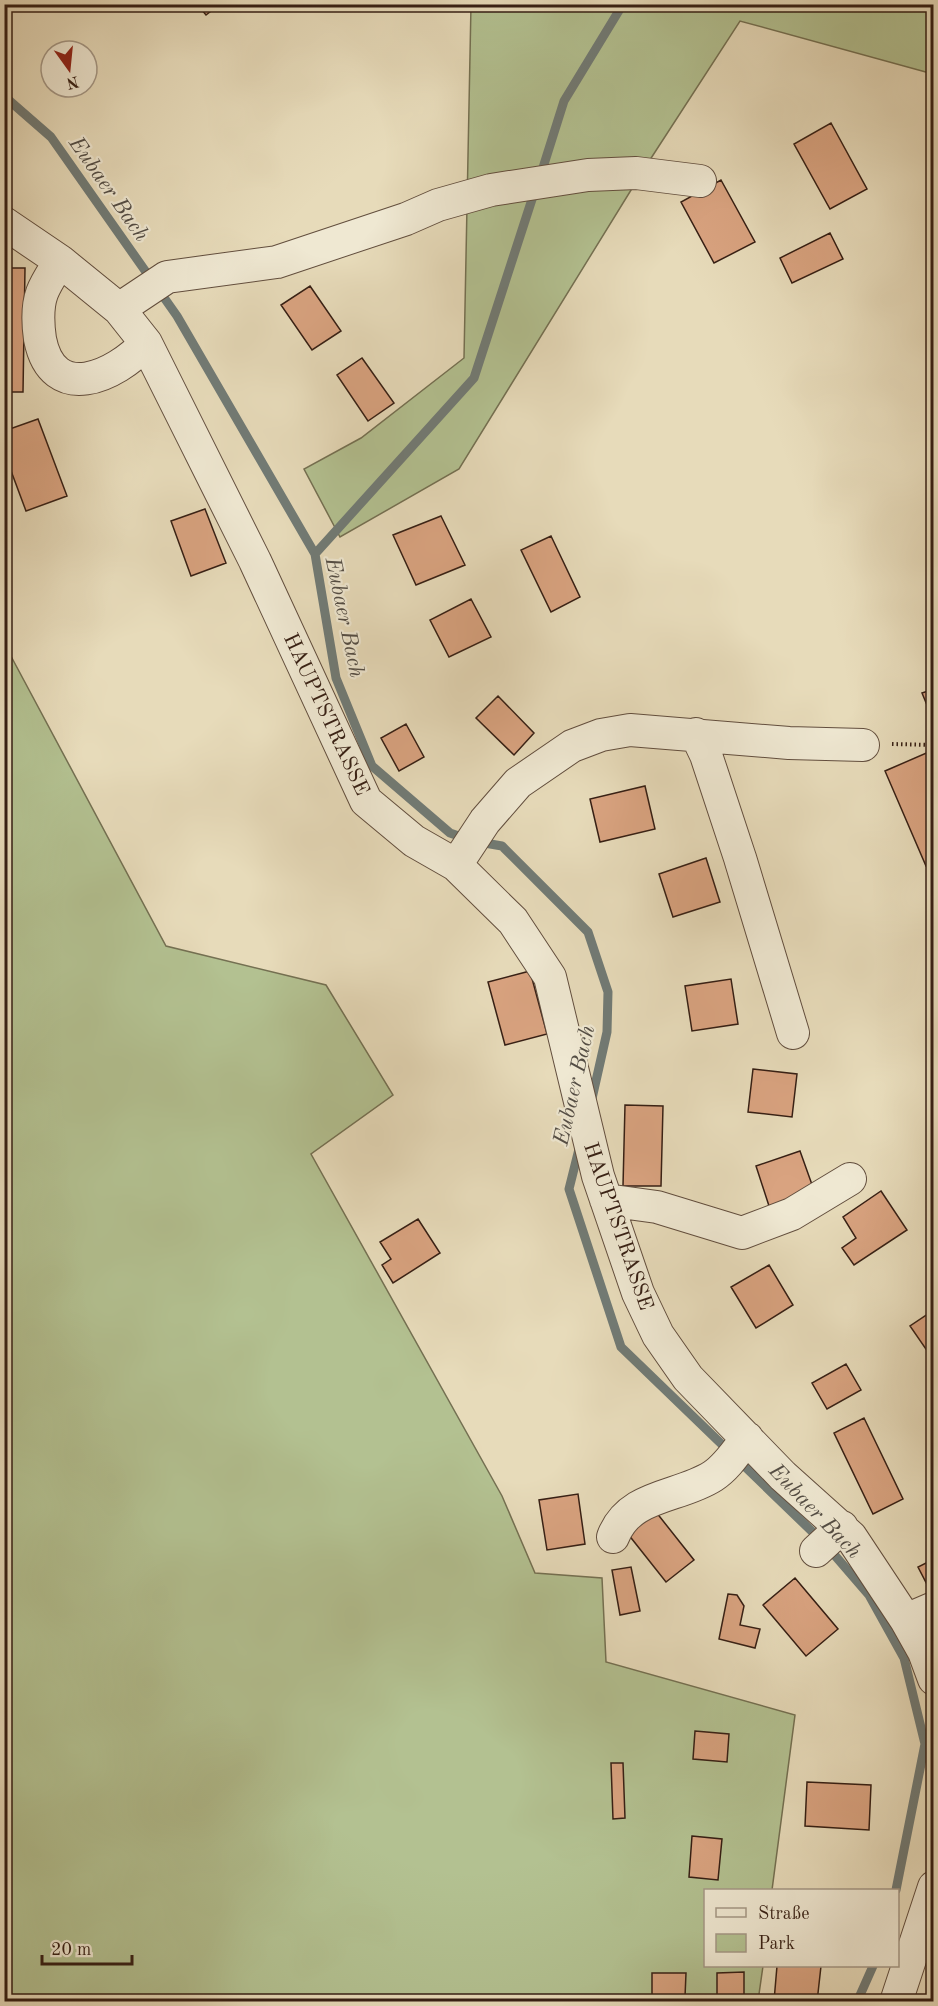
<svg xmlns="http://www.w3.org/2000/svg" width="938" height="2006" font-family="'Old Standard TT',serif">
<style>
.green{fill:#b3c191;stroke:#747052;stroke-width:1.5}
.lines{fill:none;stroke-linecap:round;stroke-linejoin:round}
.stream{stroke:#717b76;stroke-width:9}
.building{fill:#d9a380;stroke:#361f14;stroke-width:1.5}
.minor-casing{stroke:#624e3e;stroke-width:34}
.path{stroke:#361f14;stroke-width:4;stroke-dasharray:1.5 3;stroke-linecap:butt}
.minor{stroke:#efe8d2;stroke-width:32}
.labels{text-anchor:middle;stroke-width:4.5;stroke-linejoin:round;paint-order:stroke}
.street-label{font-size:21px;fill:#361f14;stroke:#efe8d2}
.water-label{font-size:22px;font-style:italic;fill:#534d45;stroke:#efe8d2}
</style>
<rect width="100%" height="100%" fill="#e7dbba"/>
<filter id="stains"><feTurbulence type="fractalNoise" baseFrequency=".00333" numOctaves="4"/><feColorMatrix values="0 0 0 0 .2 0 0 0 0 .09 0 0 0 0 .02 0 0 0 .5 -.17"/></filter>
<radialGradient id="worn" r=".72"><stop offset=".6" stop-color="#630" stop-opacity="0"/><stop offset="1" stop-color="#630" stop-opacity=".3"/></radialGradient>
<path class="green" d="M471,5h462v69l-193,-53 -96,148 -185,300 -119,68 -36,-68 57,-31 103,-80z
M5,645l161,301 160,39 67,110 -82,59 191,342 33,77 67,5 4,84 189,53 -23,175h-66v76h57l-5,35h-753z"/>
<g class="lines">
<path class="stream" d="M4,96l47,41 126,179 138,238 21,124 36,88 78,67 23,8 29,5 86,86 20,60 -1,40 -16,71
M540,177l24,-76 59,-97
M315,554l159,-176 61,-188
M580,1145l-11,44 52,158 204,197 44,51 35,63 21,86 -29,146
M857,2002l16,-36"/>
</g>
<path class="building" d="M197,4h23l-14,11z
M831,123l36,66 -37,20 -36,-65z
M721,180l34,62 -41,21 -33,-61z
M830,233l13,26 -51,24 -12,-25z
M4,268h21l-2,124h-19z
M310,286l31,45 -29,19 -31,-45z
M362,358l32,45 -26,18 -31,-46z
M38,419l29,77 -41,15 -22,-59v-21z
M205,509l21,54 -35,13 -20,-55z
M441,516l24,49 -49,20 -23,-50z
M551,536l29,61 -29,15 -30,-62z
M471,599l20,38 -42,20 -19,-37z
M934,689v33l-12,-29z
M498,696l36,37 -20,22 -38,-37z
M406,724l18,33 -25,14 -18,-33z
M931,751l3,7v105l-8,3 -41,-95z
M645,786l10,43 -55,13 -10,-43z
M706,858l14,44 -47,15 -14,-43z
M530,971l17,63 -42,11 -17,-63z
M731,979l7,45 -46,7 -7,-45z
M753,1069l44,5 -5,43 -44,-5z
M625,1105l38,1 -2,80h-38z
M800,1151l15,42 -45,16 -14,-43z
M881,1191l26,39 -53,35 -12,-17 14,-10 -13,-21z
M418,1219l22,34 -47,30 -11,-18 9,-6 -11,-17z
M769,1265l24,40 -37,23 -25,-41z
M934,1310v42l-4,3 -20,-29z
M846,1364l15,26 -34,19 -15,-26z
M864,1418l39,81 -30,15 -39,-81z
M578,1494l7,50 -38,6 -8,-50z
M656,1512l38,48 -28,22 -38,-48z
M934,1559v35h-2l-14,-27z
M631,1567l9,44 -20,4 -8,-45z
M795,1578l43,51 -32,27 -43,-51z
M728,1594l9,1 7,11 -4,19 20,4 -5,19 -36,-9z
M695,1731l34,3 -2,28 -34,-3z
M611,1763h12l2,55 -12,1z
M807,1782l64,3 -2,45 -64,-4z
M692,1836l30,3 -4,41 -29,-3z
M777,1966h44l-4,36 -43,-1z
M744,1972v25l-27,1v-25z
M652,1973h34l-1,24 -33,-1z"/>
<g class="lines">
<g class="minor-casing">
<path id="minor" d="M4,223l56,38 59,48 27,34 109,218 111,240 48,40 42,24 57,56 37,56 48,199 40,117 20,42 30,43 95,98 68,61 55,83 18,32 10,27
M60,261c-6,10 -14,21 -18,32 -5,14 -4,32 -2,46 13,66 75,38 106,4
M119,309l48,-32 110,-15 129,-43 32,-14 53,-15 97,-15 48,-2 64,8
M696,734l10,21 34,103 53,175
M456,865l29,-44 33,-38 54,-37 29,-11 29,-5 159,13 74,2
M606,1200l51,7 85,26 50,-19 58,-35
M613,1537c16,-43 66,-39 100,-61 14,-9 24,-25 34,-38
M816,1551l26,-24
M906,1620l28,-12
M896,2002l38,-115"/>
</g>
<path class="path" d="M892,744l42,1"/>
<use href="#minor" class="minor"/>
</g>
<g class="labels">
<g class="street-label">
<text transform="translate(327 714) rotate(65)" y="7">HAUPTSTRASSE</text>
<text transform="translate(619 1226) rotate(71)" y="7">HAUPTSTRASSE</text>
</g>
<g class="water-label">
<text transform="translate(110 188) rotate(55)" y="8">Eubaer Bach</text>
<text transform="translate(346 617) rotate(78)" y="8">Eubaer Bach</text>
<text transform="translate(573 1085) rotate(-77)" y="8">Eubaer Bach</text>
<text transform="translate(816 1510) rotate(46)" y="8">Eubaer Bach</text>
</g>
</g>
<rect width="938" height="2006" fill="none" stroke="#e7dbba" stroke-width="24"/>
<rect x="6" y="6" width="926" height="1994" fill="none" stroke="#361f14" stroke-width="3"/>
<rect x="12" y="12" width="914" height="1982" fill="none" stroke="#361f14" stroke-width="1.5"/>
<rect x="704" y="1889" width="195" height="78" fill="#efe8d2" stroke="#a59886" stroke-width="1.5"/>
<rect x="716" y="1908" width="30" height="9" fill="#efe8d2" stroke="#a59886" stroke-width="1.5"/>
<text x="758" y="1919" font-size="18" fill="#361f14">Straße</text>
<rect x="716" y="1934" width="30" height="18" fill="#b3c191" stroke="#a59886" stroke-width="1.5"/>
<text x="758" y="1949" font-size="18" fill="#361f14">Park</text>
<g transform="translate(69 69) rotate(165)"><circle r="28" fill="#efe8d2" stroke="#a59886" stroke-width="1.5"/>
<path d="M0-4.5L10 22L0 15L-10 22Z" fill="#8f2418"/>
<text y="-9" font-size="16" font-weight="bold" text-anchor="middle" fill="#361f14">N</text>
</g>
<path d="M42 1955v9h90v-9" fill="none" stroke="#361f14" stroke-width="3"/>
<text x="51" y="1955" font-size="18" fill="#361f14" stroke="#efe8d2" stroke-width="4.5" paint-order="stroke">20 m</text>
<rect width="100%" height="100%" filter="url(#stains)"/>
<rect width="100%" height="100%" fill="url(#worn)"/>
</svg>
